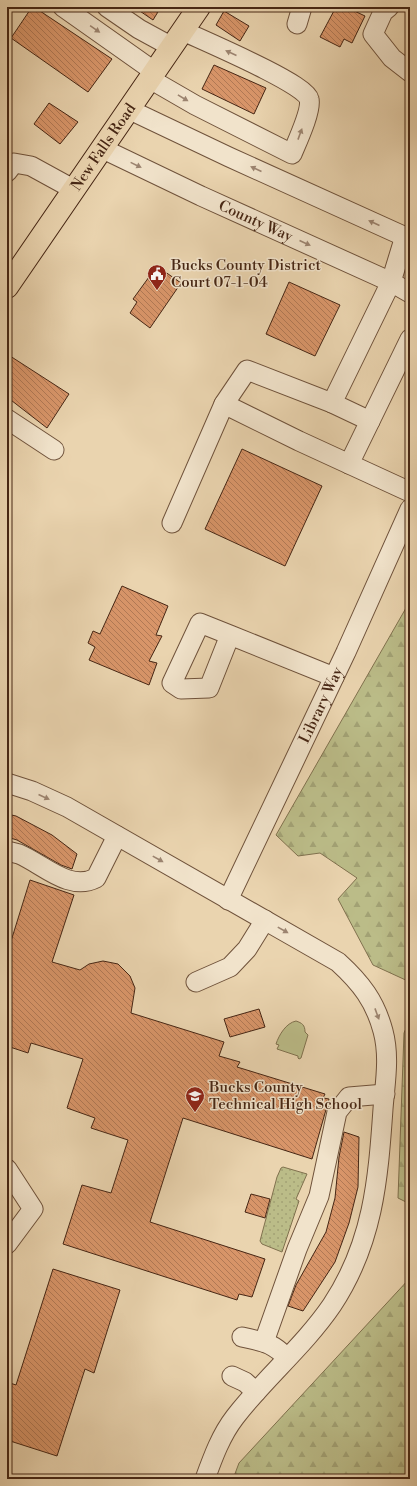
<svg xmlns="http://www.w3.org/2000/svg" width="417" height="1486" font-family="'Libre Bodoni',serif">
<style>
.grass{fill:url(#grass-dots);stroke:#80714e}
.forest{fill:url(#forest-firs);stroke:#80714e}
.garden{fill:#bbbc88;stroke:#80714e}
.building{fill:url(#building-back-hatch);stroke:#462614}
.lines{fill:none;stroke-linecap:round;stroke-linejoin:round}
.minor-casing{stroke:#6f523b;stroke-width:21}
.major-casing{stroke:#462614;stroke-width:24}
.minor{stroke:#f1e3cb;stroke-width:19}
.major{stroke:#ead4af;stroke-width:22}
.oneway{fill:#9c8470}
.labels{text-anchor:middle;stroke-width:3;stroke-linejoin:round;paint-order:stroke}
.street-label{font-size:15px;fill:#462614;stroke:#f1e3cb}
.poi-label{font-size:15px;fill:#462614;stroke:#f1e3cb;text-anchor:start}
</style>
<defs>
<pattern id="grass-dots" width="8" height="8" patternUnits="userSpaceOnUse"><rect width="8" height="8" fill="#bbbc88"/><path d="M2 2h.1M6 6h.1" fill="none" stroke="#a2a174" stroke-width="1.8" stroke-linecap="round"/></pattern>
<pattern id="forest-firs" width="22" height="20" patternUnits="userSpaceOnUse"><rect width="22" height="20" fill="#bbbc88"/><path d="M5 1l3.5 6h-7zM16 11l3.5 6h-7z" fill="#a2a174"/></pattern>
<pattern id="building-back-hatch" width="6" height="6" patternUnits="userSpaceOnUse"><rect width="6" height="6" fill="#d89569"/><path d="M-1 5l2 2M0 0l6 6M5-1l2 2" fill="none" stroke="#b17955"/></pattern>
</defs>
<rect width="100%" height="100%" fill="#ead4af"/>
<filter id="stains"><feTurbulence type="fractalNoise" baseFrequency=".005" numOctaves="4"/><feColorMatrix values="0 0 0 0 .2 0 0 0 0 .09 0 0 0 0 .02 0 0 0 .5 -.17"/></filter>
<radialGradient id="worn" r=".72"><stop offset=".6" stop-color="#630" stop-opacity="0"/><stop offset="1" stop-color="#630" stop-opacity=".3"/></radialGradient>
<path class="grass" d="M283,1167l24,7 -11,25 3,2 -17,51 -20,-8 -2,-3 17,-64 4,-9z"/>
<path class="forest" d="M410,601v381l-37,-17 -35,-66 19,-21 -37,-25 -22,3 -22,-21z
M410,1019v185l-12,-6 6,-165z
M410,1278v201h-177l6,-16z"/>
<path class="garden" d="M296,1021c6,2 9,4 9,11l3,3 -7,23 -2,1 -1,-1v-2l-21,-7 2,-4 -3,-1c3,-9 10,-21 20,-23z"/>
<path class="building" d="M32,7h2l78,52 -24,33 -77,-54z
M134,7h27l-8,13z
M336,7h10l19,9 -13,27 -8,-4 -4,8 -20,-10z
M224,11l25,15 -9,15 -24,-16z
M214,65l52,23 -12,26 -52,-25z
M49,103l29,19 -18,22 -26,-20z
M161,269l20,14 -31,45 -20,-15 7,-11 -4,-3 16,-22 4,3z
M289,282l51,23 -25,51 -49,-22z
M7,354l62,40 -22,34 -40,-31z
M242,449l80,37 -37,80 -80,-37z
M122,586l46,20 -12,29 6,1 -13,25 8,2 -8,22 -60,-25 6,-13 -7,-4 5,-12 7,3z
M7,814l9,2 36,19 25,19 -5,15 -11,-4 -44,-25 -10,-3z
M30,880l44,15 -22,67 28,8 9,-6 14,-3 15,3 12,12 5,12 -4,25 93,29 -5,14 21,6 -3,5 88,27 -2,4 6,1 -17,60 -129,-41 -33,104 115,37 -13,38 -13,-3 -2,6 -174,-56 19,-59 29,8 17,-53 -37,-12 4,-10 -28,-10 16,-49 -52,-16 -3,10 -21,-7v-92z
M259,1009l6,18 -35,10 -6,-18z
M344,1132l15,5 -1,50 -9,36 -14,39 -32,49 -15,-5 8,-21 30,-53 9,-34 4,-41z
M251,1194l19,5 -5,19 -20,-6z
M53,1269l67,21 -26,83 -9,-4 -28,87 -50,-16v-58l9,3z"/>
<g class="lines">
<g class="minor-casing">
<g id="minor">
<path d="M63,7l92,65"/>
<path d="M107,7l32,22 33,18"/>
<path d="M389,7l-6,5 -10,22 19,24 18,14"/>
<path d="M297,24l5,-17"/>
<path d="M150,79l45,26 97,49c5,-12 20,-44 17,-55 -3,-15 -107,-59 -126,-68"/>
<path d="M128,109l101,48 181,82"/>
<path id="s1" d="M101,148l100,48 190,86 19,11"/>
<path d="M7,172l7,-9 17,3 42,23"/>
<path d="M405,236l-14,46 -59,121 38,18 40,-82"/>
<path d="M224,404l23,-34 85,33"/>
<path d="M7,419l47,31"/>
<path d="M349,464l21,-43"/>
<path d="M172,523l52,-119 75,37 111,51"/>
<path d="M230,635l-30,-12 -28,60 9,6 28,-1 21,-53 104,42"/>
<path d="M7,783l25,8 35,16 271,155c23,21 37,39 45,69 7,26 2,52 0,78 -5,72 -10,134 -51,196 -28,41 -67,73 -97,112 -14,18 -22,40 -30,62"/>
<path d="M7,851c4,1 8,2 12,3 24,10 50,38 77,24l21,-42"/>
<path id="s2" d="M228,900l118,-248 64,-143"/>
<path d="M196,982l34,-15 17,-18 18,-29"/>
<path d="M7,1169l26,40 -26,35"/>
<path d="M242,1337c21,5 30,5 45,21"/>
<path d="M264,1342l33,-93 22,-53 18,-84 12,-15 36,-3"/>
<path d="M232,1376l13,6 11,10"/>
</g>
</g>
<g class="major-casing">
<g id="major">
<path id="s3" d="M7,287l192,-280"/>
</g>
</g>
<use href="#minor" class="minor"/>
<use href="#major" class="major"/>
</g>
<defs><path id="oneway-solid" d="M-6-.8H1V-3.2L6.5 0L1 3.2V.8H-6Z"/></defs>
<g class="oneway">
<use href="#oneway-solid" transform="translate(95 29) rotate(35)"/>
<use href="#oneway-solid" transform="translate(231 53) rotate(-156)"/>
<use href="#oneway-solid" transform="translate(183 98) rotate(31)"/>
<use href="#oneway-solid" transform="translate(300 134) rotate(-70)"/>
<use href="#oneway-solid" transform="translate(136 165) rotate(26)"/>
<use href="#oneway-solid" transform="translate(256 169) rotate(-156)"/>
<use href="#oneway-solid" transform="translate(374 223) rotate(-156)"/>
<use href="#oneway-solid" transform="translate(305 243) rotate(24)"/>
<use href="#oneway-solid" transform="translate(44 797) rotate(24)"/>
<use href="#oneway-solid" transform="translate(158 859) rotate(29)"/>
<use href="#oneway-solid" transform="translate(283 930) rotate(29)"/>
<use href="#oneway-solid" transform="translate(377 1014) rotate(70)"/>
</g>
<defs>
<g id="civic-pin" transform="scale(1)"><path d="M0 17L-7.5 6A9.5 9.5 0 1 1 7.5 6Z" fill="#8f2418" stroke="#f1e3cb"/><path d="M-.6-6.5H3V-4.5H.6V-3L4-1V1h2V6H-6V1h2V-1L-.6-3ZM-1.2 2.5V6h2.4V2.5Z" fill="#fff"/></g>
<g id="school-pin" transform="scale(1)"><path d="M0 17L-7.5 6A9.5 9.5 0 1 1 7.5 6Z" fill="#8f2418" stroke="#f1e3cb"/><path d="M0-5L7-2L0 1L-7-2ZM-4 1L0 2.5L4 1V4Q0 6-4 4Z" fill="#fff"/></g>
</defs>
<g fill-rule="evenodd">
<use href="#civic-pin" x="157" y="274"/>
<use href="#school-pin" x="195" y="1096"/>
</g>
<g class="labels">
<g class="street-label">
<text dy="5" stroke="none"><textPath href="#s3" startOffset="170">New Falls Road</textPath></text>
<text dy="5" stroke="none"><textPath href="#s1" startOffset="171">County Way</textPath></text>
<text dy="5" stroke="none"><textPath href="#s2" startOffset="216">Library Way</textPath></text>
</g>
<g class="poi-label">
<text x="171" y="270">Bucks County District<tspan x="171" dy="17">Court 07-1-04</tspan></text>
<text x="209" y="1092">Bucks County<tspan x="209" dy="17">Technical High School</tspan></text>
</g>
</g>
<rect width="417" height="1486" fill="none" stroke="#ead4af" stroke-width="24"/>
<rect x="8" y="8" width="401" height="1470" fill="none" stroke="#462614" stroke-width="2"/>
<rect x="12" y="12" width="393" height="1462" fill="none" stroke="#462614"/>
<rect width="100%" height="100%" filter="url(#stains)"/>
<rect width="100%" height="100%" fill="url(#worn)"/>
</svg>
